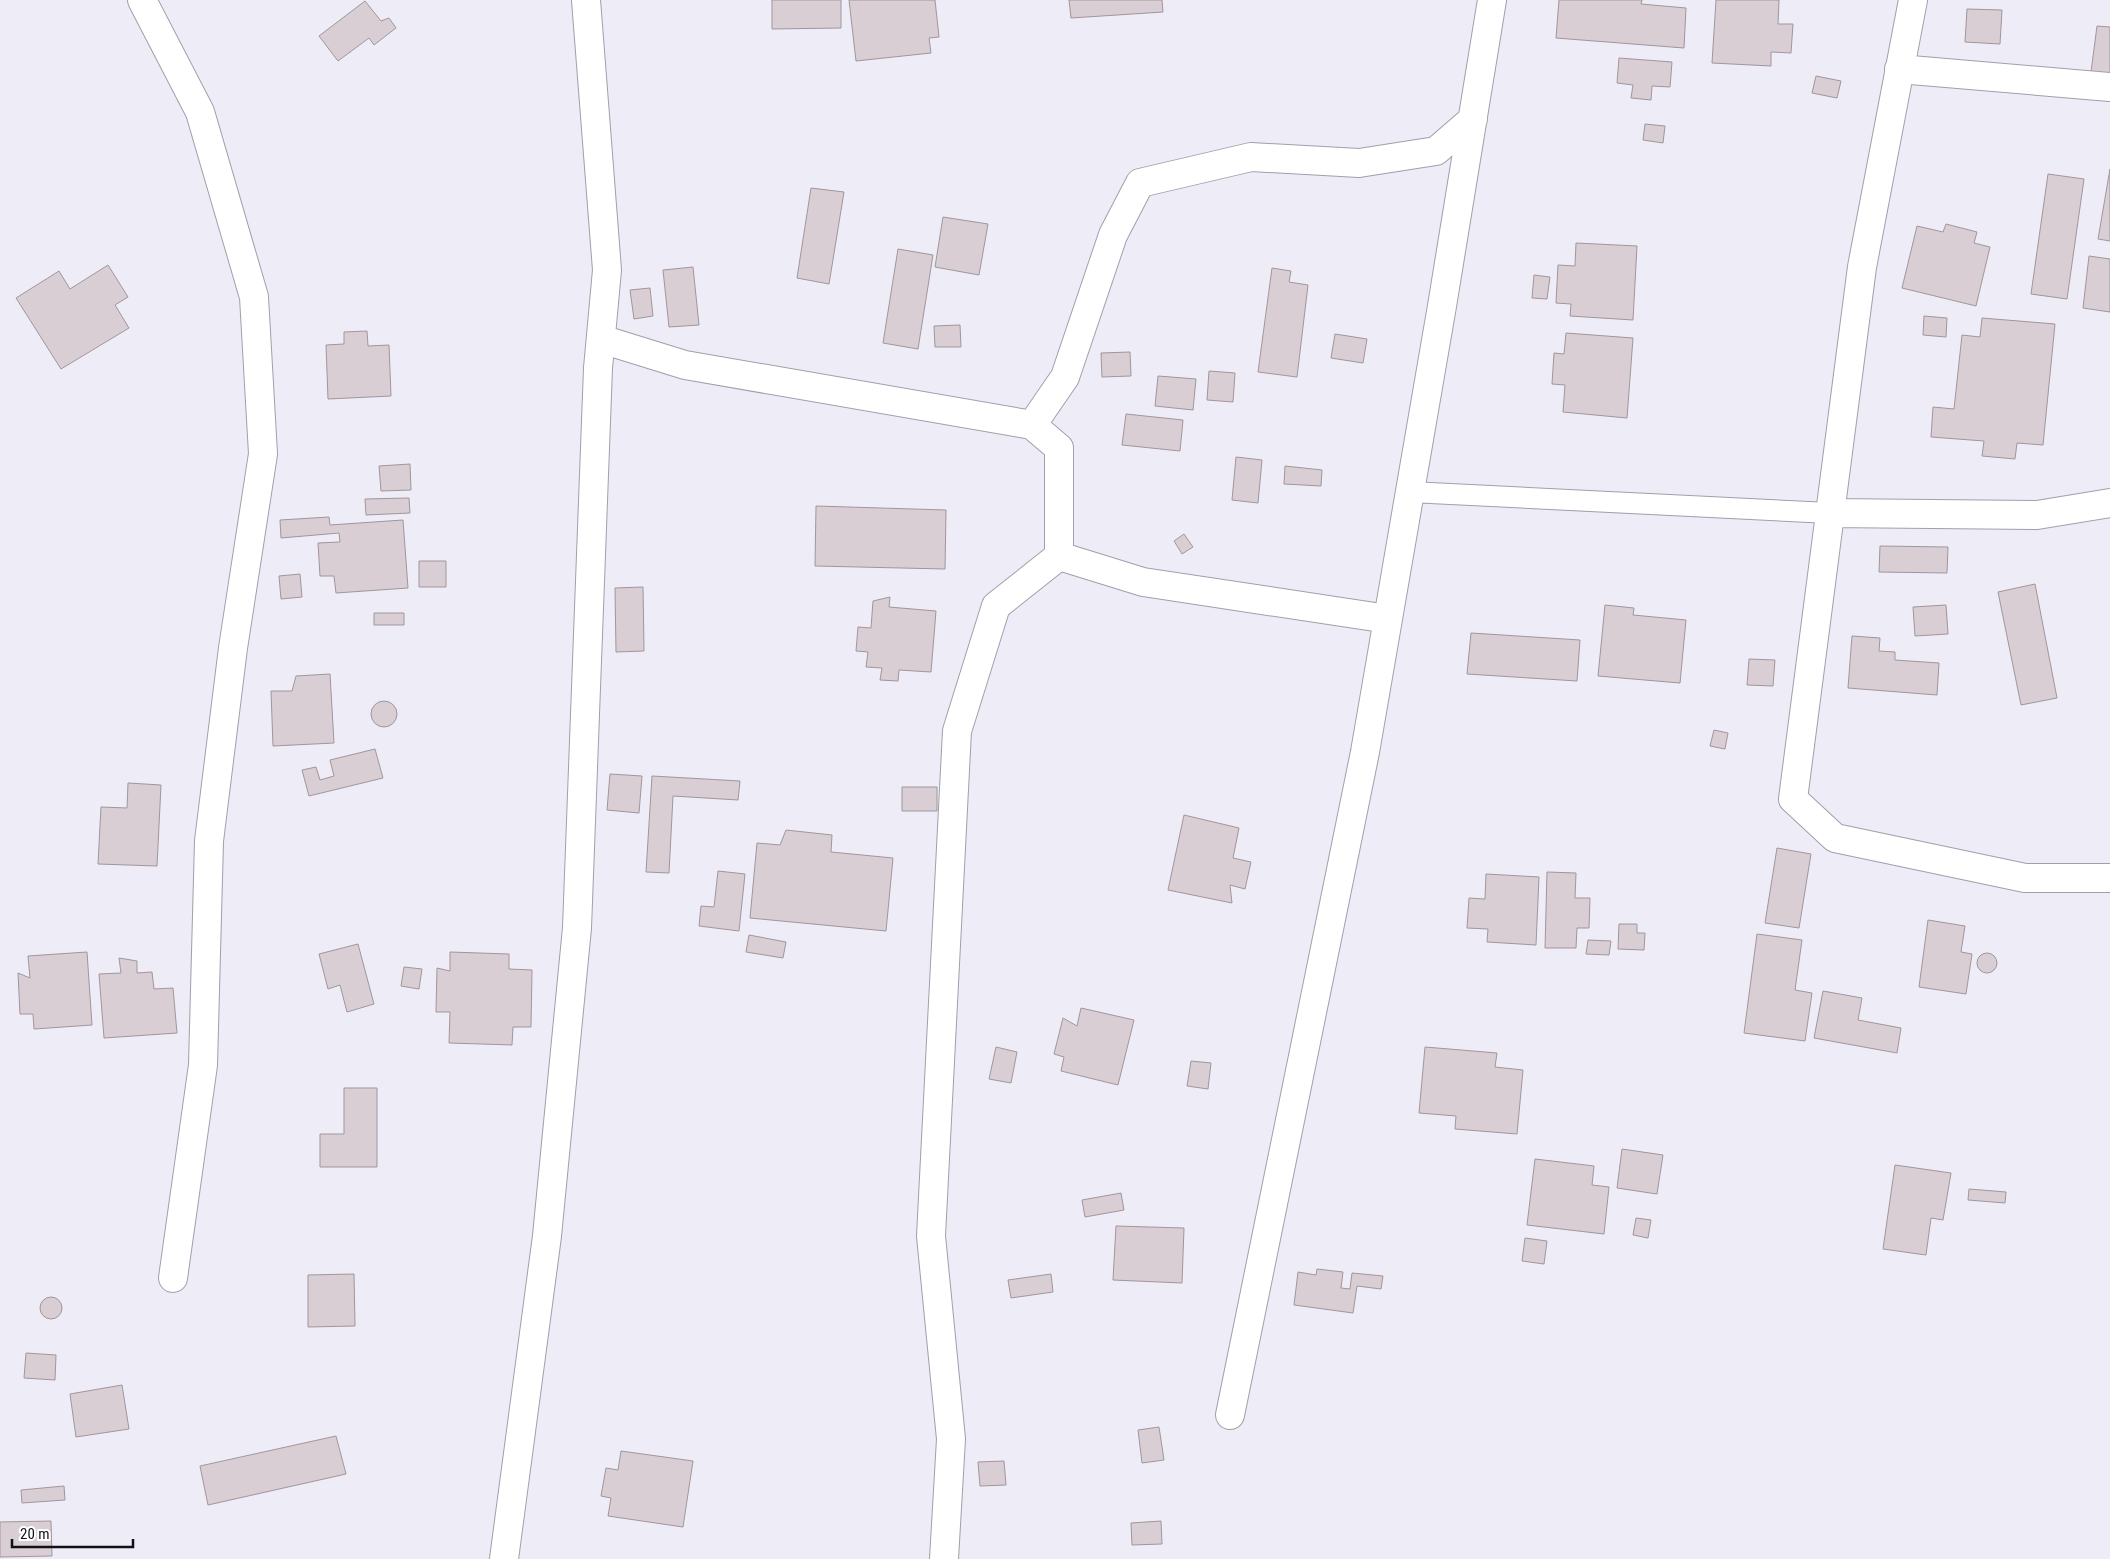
<svg xmlns="http://www.w3.org/2000/svg" width="2110" height="1559" font-family="'Roboto Condensed',sans-serif">
<style>
.building{fill:#d9ced3;stroke:#a0969b}
.lines{fill:none;stroke-linecap:round;stroke-linejoin:round}
.service-casing{stroke:#a19fa9;stroke-width:22}
.minor-casing{stroke:#a19fa9;stroke-width:30}
.service{stroke:#fff;stroke-width:20}
.minor{stroke:#fff;stroke-width:28}
</style>
<rect width="100%" height="100%" fill="#eeecf7"/>
<path class="building" d="M772,0h69v28l-69,1z
M849,0h86l4,37 -10,1 2,15 -75,8z
M1069,0h93l1,12 -92,6z
M1559,0h83l-1,4 45,4 -2,40 -128,-10z
M1716,0h63l-1,24h15l-2,29 -20,-1v14l-59,-3z
M365,1l16,20 8,-3 7,10 -22,17 -5,-7 -31,23 -19,-25z
M1967,9l35,1 -2,34 -35,-2z
M2097,26l13,1v48l-19,-3z
M1619,58l53,4 -2,25 -18,-1 -1,14 -20,-2 2,-13 -16,-2z
M1816,76l25,5 -4,17 -25,-5z
M1645,124l20,2 -2,17 -20,-3z
M2110,169v72l-12,-2z
M2048,174l36,5 -17,120 -36,-5z
M811,188l33,4 -15,92 -32,-6z
M943,217l45,7 -9,51 -44,-8z
M1946,224l31,8 -3,11 16,4 -14,59 -74,-18 15,-62 26,6z
M1576,243l61,3 -4,74 -63,-4 1,-12 -15,-1 2,-38 17,1z
M898,249l35,6 -15,94 -35,-6z
M2089,256l21,3v53l-27,-4z
M108,265l20,32 -13,8 14,23 -68,41 -45,-71 43,-27 11,18z
M693,267l6,58 -30,2 -6,-57z
M1272,268l19,3 -2,11 19,3 -11,92 -39,-5z
M1534,275l16,2 -3,22 -15,-1z
M650,288l3,28 -19,3 -4,-29z
M1924,316l23,2 -1,19 -23,-2z
M1982,318l73,6 -12,121 -26,-2 -2,16 -33,-3 2,-15 -53,-4 2,-30 21,2 8,-74 18,2z
M960,325l1,22h-26l-1,-21z
M367,331l1,15 21,-1 2,51 -63,3 -2,-54 18,-1v-12z
M1566,333l67,5 -6,80 -64,-6 2,-27 -13,-1 2,-31 10,1z
M1335,334l32,5 -4,24 -32,-5z
M1130,352l1,24 -29,1 -1,-24z
M1209,371l26,2 -2,29 -26,-2z
M1158,376l38,3 -3,31 -38,-4z
M1126,414l57,6 -3,31 -58,-6z
M1236,457l26,3 -4,43 -26,-3z
M410,464l1,26 -30,1 -2,-25z
M1285,466l37,4 -1,16 -37,-2z
M409,498l1,15 -44,2 -1,-16z
M816,506l130,4 -1,59 -130,-3z
M329,517l1,8 73,-5 5,68 -72,5 -2,-17h-14l-2,-33 22,-1 -1,-9 -58,5 -1,-18z
M1184,534l9,13 -11,7 -8,-13z
M1880,546l68,1 -1,26 -68,-1z
M419,561h27v26h-27z
M300,574l2,23 -21,2 -2,-23z
M2035,584l22,114 -36,7 -23,-113z
M643,587l1,64 -28,1 -1,-64z
M890,597l-1,10 47,4 -5,61 -32,-2 -1,11 -18,-1 2,-12 -16,-1 2,-15 -12,-1 2,-24 13,1 2,-27z
M1605,605l29,3 -1,7 53,5 -6,63 -82,-7z
M1946,605l2,29 -33,2 -2,-29z
M374,613h30v12h-30z
M1471,633l109,7 -3,41 -110,-7z
M1852,636l28,2 -1,13 16,1v8l44,3 -2,32 -89,-7z
M1749,659l26,1 -2,26 -26,-1z
M330,674l4,69 -61,3 -2,-55h21l4,-15z
M371 714a13 13 0 1 1 26 0a13 13 0 1 1-26 0Z
M1714,730l14,3 -3,16 -15,-3z
M375,749l8,29 -74,18 -7,-26 14,-3 4,13 14,-4 -4,-16z
M610,774l32,2 -3,37 -32,-3z
M652,776l88,5 -2,19 -65,-4 -4,77 -23,-1z
M128,783l33,2 -4,81 -59,-2 3,-57 26,1z
M902,787h35v24h-35z
M1184,815l55,13 -6,30 18,4 -6,27 -15,-4 2,18 -64,-13z
M786,830l46,5 -1,17 62,6 -7,73 -136,-13 7,-75 23,2z
M1777,848l34,6 -12,74 -34,-5z
M718,871l27,3 -6,57 -40,-5 2,-20 13,1z
M1547,872l29,1 -1,25h15l-1,30h-12l-1,20h-31z
M1486,874l53,3 -3,68 -49,-3 1,-13 -21,-1 2,-30 16,1z
M1928,920l37,6 -4,26 11,2 -6,40 -47,-7z
M1619,924h18v9h8l-1,17 -26,-1z
M1757,934l45,6 -7,50 17,3 -7,48 -61,-8z
M749,935l37,7 -3,16 -37,-6z
M1588,940l23,1 -2,14 -23,-1z
M358,944l16,60 -27,8 -7,-27 -12,4 -9,-35z
M87,952l5,73 -58,4 -1,-15h-13l-2,-41 12,5 -2,-22z
M450,952l59,2v15l23,1 -1,57h-18l-1,18 -63,-2 1,-31h-14l1,-44 13,3z
M1977 963a10 10 0 1 1 20 0a10 10 0 1 1-20 0Z
M119,958l18,3v12l15,-1 2,17 19,-1 4,45 -73,5 -5,-64 22,-1z
M404,967l18,2 -3,20 -18,-3z
M1823,991l39,7 -4,22 43,8 -4,25 -83,-15z
M1081,1008l53,12 -16,65 -57,-14 3,-14 -10,-3 9,-36 14,8z
M996,1047l21,5 -6,31 -22,-4z
M1425,1047l72,6 -2,14 28,3 -6,64 -62,-5 1,-13 -37,-3z
M1191,1061l20,2 -3,26 -21,-3z
M344,1088h33v79h-57v-33h24z
M1622,1149l41,6 -6,39 -40,-6z
M1535,1159l59,7 -2,19 17,2 -5,47 -77,-9z
M1895,1165l56,8 -8,47 -12,-2 -5,37 -43,-6z
M1969,1189l37,3 -1,11 -37,-3z
M1121,1193l3,17 -39,7 -3,-17z
M1636,1218l15,2 -3,18 -15,-3z
M1116,1226l68,2 -2,55 -69,-3z
M1525,1238l22,3 -3,23 -22,-3z
M1317,1269l26,3 -2,16 9,1 2,-16 31,3 -2,13 -24,-3 -4,27 -59,-8 4,-33 18,3z
M354,1274l1,52 -47,1v-52z
M1051,1274l2,18 -42,6 -3,-18z
M40 1308a11 11 0 1 1 22 0a11 11 0 1 1-22 0Z
M26,1353l30,2 -1,25 -31,-2z
M122,1385l7,44 -53,8 -6,-43z
M1159,1427l5,33 -22,3 -4,-33z
M336,1436l10,38 -138,31 -8,-39z
M621,1451l72,10 -10,66 -75,-11 3,-18 -10,-2 5,-28 12,2z
M1004,1461l2,24 -26,1 -2,-24z
M64,1486l1,14 -43,3 -1,-13z
M51,1521l1,35 -52,1v-35z
M1161,1521l1,23 -30,1 -1,-22z"/>
<g class="lines">
<g class="service-casing">
<path id="service" d="M1410,492l420,21"/>
</g>
<g class="minor-casing">
<path id="minor" d="M142,0l58,112 54,185 9,157 -30,194 -24,193 -6,224 -30,213
M1913,0l-51,267 -69,532 42,39 190,40h85
M1899,69l211,18
M601,339l84,26 347,60 33,-48 48,-142 27,-52 111,-26 108,6 77,-12 37,-32
M1032,425l27,23v108
M1830,513l207,2 73,-12
M1230,1415l135,-663 77,-446 50,-306
M504,1559l43,-323 30,-308 21,-560 9,-98 -21,-270
M944,1559l7,-120 -20,-203 26,-505 39,-125 63,-50 84,26 245,37"/>
</g>
<use href="#service" class="service"/>
<use href="#minor" class="minor"/>
</g>
<path d="M12 1539v8h121v-8" fill="none" stroke="#111114" stroke-width="2.5"/>
<text x="20" y="1539" font-size="15" fill="#111114" stroke="#ffffff" stroke-width="4" paint-order="stroke">20 m</text>
</svg>
